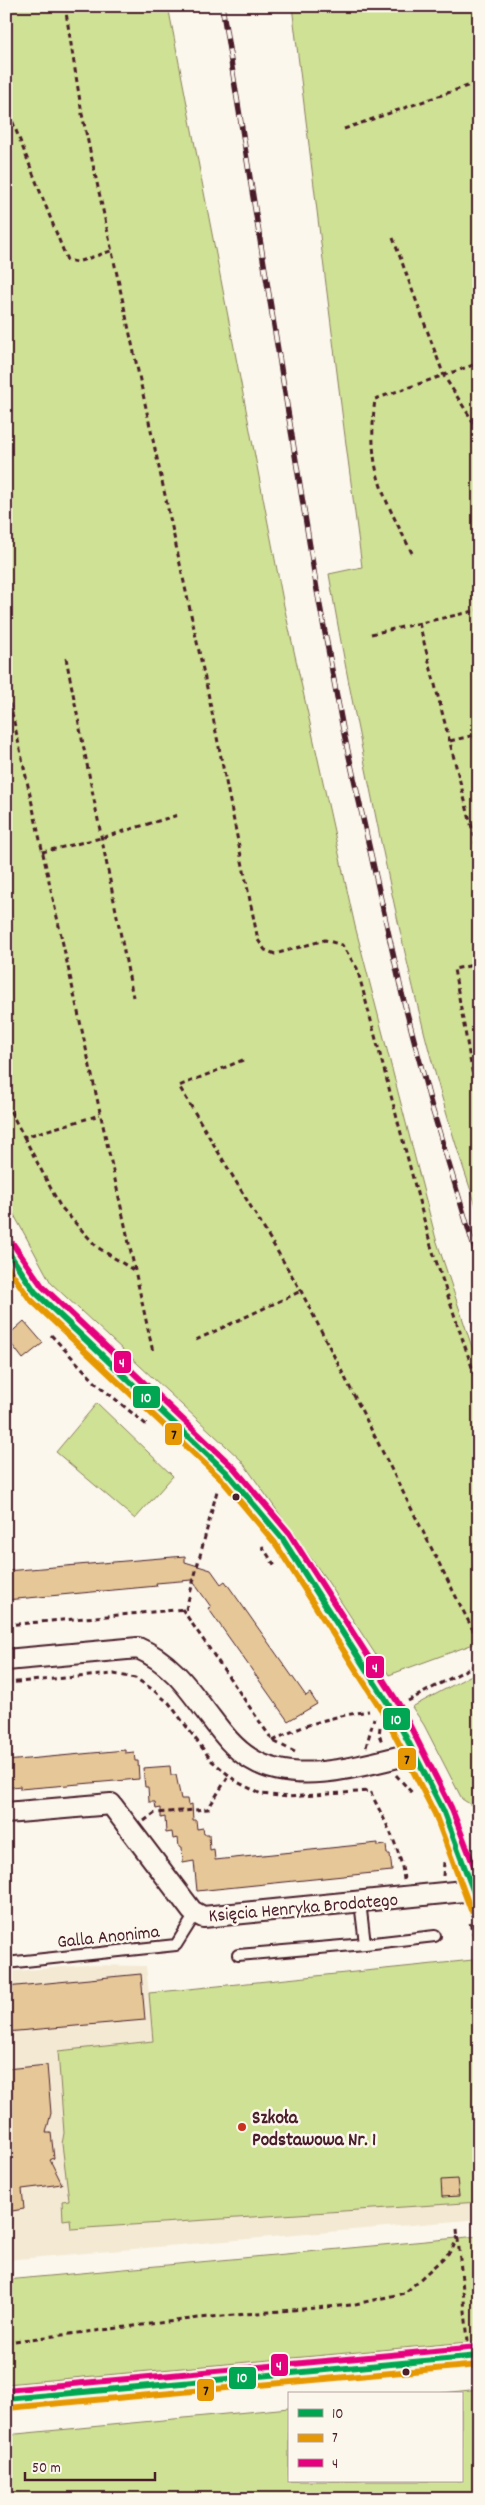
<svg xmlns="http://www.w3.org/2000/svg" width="485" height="2505" font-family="Dekko,sans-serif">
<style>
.built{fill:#f4e9d3}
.green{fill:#cfe195;stroke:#8c8060}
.building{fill:#e5c798;stroke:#4a1f2b}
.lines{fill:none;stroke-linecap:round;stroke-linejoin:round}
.service-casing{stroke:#4a1f2b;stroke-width:14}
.minor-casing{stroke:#4a1f2b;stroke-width:24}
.path{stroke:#4a1f2b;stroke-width:3;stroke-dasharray:5 4;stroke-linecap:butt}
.service{stroke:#fbf7ec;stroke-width:10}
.minor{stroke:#fbf7ec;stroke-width:20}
.rail-casing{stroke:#4a1f2b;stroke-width:5.5}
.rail{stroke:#fbf7ec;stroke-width:4;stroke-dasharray:11;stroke-linecap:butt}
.bus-1-casing{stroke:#fbf7ec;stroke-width:10}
.bus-2-casing{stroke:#fbf7ec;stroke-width:10}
.bus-3-casing{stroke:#fbf7ec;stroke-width:10}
.bus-1{stroke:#00a651;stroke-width:6}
.bus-2{stroke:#e69804;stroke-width:6}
.bus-3{stroke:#e5007d;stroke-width:6}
.bus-dot{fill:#4a1f2b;stroke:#fbf7ec;stroke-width:2}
.poi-dot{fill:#c8321e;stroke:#fbf7ec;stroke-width:2}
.labels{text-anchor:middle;stroke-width:5;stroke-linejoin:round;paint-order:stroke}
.street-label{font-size:19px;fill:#4a1f2b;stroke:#fbf7ec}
.poi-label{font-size:19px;font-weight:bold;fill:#4a1f2b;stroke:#fbf7ec;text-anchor:start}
.line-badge{stroke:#fbf7ec;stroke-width:2}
.badge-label{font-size:14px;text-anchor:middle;font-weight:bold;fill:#fff}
.pale-badge-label{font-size:14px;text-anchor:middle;font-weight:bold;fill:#111}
</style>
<rect width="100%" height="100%" fill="#fbf7ec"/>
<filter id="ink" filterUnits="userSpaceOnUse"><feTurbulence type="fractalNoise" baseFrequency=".02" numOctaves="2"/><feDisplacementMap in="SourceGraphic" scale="10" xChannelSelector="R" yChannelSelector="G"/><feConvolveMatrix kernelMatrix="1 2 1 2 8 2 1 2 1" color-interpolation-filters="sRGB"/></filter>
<g filter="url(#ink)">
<path class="built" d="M473,1961l6,74v184l-473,41v-288l79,-7 61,1 3,27z"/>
<path class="green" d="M6,6h162l116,600 71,320 81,313 43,129v35h-4l4,10v229l-90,33 -61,-93 -87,-122 -190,-177 -45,-83z
M292,6h187v1208c-47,-132 -77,-269 -105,-406 -16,-78 -32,-156 -45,-234l33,-7c-25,-187 -47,-374 -70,-561z
M97,1403l76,73 -38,43 -79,-67z
M479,1671v139l-17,-11 -38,-74 -12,-18z
M473,1960l6,75v167l-408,27 -1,-10 -7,1 -1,-19 7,-1 -7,-56 2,-11 -6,-82 95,-10 -4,-48z
M479,2236v105l-473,43v-104z
M479,2389v110h-473v-64l283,-27v73h172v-87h-27z"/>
<path class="building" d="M24,1321l19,22 -20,16 -17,-22z
M185,1556v6l26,8 10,14 4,-3 81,115 4,-3 7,11 -29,17 -80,-113 3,-1 -19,-27 -36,3 1,3 -151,14v-29z
M125,1750v3l9,-1 1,9h3l1,18 -119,10v-3l-14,2v-27z
M170,1766l1,9h5l5,24h6l1,6 4,-1 1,16h3l1,9 6,-1 1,6h5l1,16 4,-1 1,11 163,-17v3l8,-1 1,9h3l2,17 -195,20 -3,-30 -11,2 -1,-16h-3l-1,-9 -5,1 -1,-7 -6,1 -1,-16 -4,1v-10l-5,1 -1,-7h-6l-1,-15h-3l-2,-19z
M141,1974l4,46 -139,12v-45z
M47,2065l4,48 -5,20h5l3,25 -4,2 12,24 -40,5 2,20 -18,3v-143z
M457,2179l2,17 -17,1 -1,-17z"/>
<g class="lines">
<g class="service-casing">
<path id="service" d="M360,1902l5,42 70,-8
M238,1955l127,-11
M6,1963l170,-18 20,-32"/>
</g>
<g class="minor-casing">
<path id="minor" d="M6,1249l29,43 193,182 54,64 110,172 51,100 16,39 20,58
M6,1660l132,-12c30,13 47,35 66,61 14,18 27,38 47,50 45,28 114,6 163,-6
M6,1813l105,-9 81,107 11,6 271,-27
M6,2399l473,-43"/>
</g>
<path class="path" d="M65,6l17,108 125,574 51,252 7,10 10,4 50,-14 17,5 15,23 74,278 48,142
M6,105l61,155 10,2 34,-11
M344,129l135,-47
M393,238l51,138 35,55
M412,553c-31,-61 -45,-83 -37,-154l104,-36
M419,623l60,232
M371,634l108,-24
M66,658l67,339
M6,686l147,666
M450,741l29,-7
M42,852l59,-14 77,-23
M479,964l-25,5 19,107 6,-1
M243,1060l-64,26 122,205 178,351
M6,1103l18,34 76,-22
M24,1137l36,69 37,41 38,24
M51,1335l46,49 52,43
M196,1340l105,-49
M262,1546l13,20
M182,1609l91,132 22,11
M6,1625l180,-16 31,-118
M6,1683l108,-9 21,4 17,11 17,14 43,58 25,21 24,12 27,3 82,-6c14,29 31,57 34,89
M408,1701l71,-38
M380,1727l-1,8 3,7
M273,1741c30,-17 62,-25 96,-30
M366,1747l8,-29
M396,1775l18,20
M144,1821l11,-8 53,-4 21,-34
M443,1876l1,-14
M470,1923l9,30
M457,2229l11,112
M6,2342l193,-24 152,-13 54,-12 47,-43 6,-14"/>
<use href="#service" class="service"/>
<use href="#minor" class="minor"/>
<g class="rail-casing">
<path id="rail" d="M222,6l95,584 26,139 59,265 30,114 47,156"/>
</g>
<use href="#rail" class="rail"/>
<g class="bus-1-casing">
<path id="bus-1" d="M6,1249l29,43 193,182 54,64 110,172 51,100 36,96
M6,2399l473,-43"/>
</g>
<g class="bus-2-casing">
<path id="bus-2" d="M6,1265l23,33 193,182 53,63 109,171 51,100 36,96
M7,2408l472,-43"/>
</g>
<g class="bus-3-casing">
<path id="bus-3" d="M13,1244l29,42 192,182 55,65 111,173 51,101 28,72
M6,2390l472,-43"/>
</g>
<use href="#bus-1" class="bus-1"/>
<use href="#bus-2" class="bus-2"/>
<use href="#bus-3" class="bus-3"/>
</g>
</g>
<g class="bus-dot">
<circle cx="236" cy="1497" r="4.5"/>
<circle cx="406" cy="2372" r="4.5"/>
</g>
<circle class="poi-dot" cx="242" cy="2127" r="5"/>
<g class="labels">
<g class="street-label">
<text transform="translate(303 1906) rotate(-5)" y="7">Księcia Henryka Brodatego</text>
<text transform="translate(108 1935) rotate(-6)" y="7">Galla Anonima</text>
</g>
<g class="poi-label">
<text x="252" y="2123">Szkoła<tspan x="252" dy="22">Podstawowa Nr. 1</tspan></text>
</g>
</g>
<g class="line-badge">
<rect x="113" y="1350" width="19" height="24" rx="5" fill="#e5007d"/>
<rect x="132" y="1385" width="29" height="24" rx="5" fill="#00a651"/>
<rect x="164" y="1422" width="19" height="24" rx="5" fill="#e69804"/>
<rect x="365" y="1655" width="20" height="24" rx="5" fill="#e5007d"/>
<rect x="382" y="1707" width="29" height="24" rx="5" fill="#00a651"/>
<rect x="397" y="1747" width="20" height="24" rx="5" fill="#e69804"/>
<rect x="270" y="2353" width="19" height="24" rx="5" fill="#e5007d"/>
<rect x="228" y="2366" width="29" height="24" rx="5" fill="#00a651"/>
<rect x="196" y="2378" width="19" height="24" rx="5" fill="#e69804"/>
</g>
<g class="badge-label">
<text x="122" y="1367">4</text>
<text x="146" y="1402">10</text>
<text x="375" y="1672">4</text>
<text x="396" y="1724">10</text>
<text x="279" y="2370">4</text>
<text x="242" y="2382">10</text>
</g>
<g class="pale-badge-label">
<text x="174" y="1439">7</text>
<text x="407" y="1764">7</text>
<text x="206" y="2395">7</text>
</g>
<rect width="485" height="2505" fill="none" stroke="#fbf7ec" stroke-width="25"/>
<rect x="12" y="12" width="460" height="2480" fill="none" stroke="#4a1f2b" stroke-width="2" filter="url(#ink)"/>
<rect x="288" y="2392" width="175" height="90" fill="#fbf7ec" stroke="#b4a19f"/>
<rect x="298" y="2409" width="25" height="8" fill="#00a651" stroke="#b4a19f"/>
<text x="332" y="2418" font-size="15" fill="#4a1f2b">10</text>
<rect x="298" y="2434" width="25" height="8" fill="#e69804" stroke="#b4a19f"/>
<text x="332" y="2442" font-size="15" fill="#4a1f2b">7</text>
<rect x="298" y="2459" width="25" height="8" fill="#e5007d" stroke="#b4a19f"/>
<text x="332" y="2468" font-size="15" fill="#4a1f2b">4</text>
<path d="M25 2472v8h130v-8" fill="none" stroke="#4a1f2b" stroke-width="2.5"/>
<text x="32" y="2472" font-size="15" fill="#4a1f2b" stroke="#fbf7ec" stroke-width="4" paint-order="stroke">50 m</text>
</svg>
